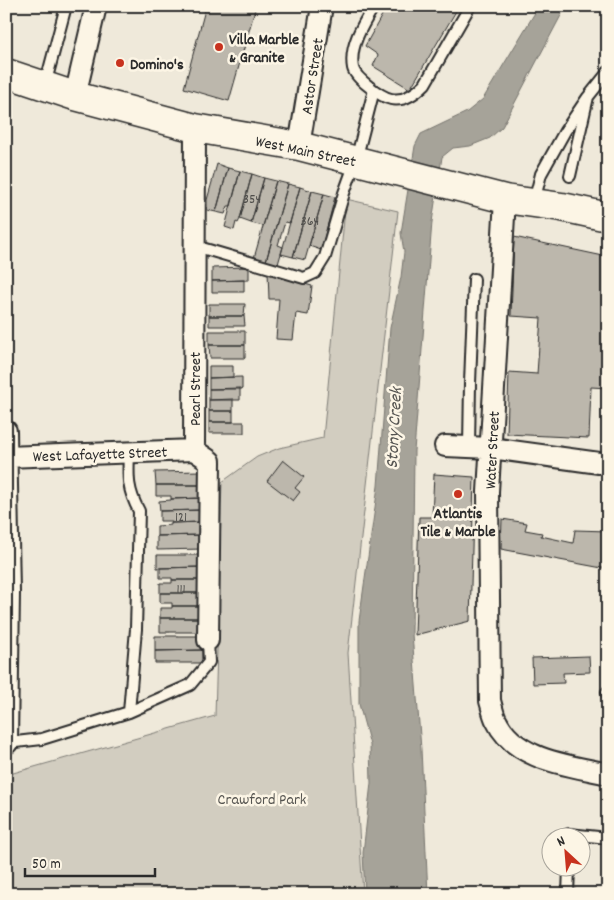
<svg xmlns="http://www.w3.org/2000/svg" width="614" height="900" font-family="Dekko,sans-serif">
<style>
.green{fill:#d2cdc0;stroke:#7e7c76}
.water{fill:#a6a399;stroke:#75736d}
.building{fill:#bcb7ac;stroke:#2b2b2b}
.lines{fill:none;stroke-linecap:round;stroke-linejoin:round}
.service-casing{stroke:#2b2b2b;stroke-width:14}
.minor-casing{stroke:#2b2b2b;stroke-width:24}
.primary-casing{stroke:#2b2b2b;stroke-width:31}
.service{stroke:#fcf5e5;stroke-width:10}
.minor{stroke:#fcf5e5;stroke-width:20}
.primary{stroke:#fcf5e5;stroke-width:28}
.poi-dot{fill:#c8321e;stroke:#fcf5e5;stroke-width:2}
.labels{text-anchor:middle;stroke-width:5;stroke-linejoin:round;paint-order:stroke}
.number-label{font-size:14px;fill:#4f4e4b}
.poi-label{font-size:16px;font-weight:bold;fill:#2b2b2b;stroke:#fcf5e5;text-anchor:start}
.street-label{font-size:16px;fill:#2b2b2b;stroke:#fcf5e5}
.park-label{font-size:16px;fill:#555450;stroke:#fcf5e5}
.water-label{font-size:18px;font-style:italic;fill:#565552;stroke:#fcf5e5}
</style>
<rect width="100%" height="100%" fill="#efe9da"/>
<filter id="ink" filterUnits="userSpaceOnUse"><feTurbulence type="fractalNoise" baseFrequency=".02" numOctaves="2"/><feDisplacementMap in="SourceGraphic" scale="10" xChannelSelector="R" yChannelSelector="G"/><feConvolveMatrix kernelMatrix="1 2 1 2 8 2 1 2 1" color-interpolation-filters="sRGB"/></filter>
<g filter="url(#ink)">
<path class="green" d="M346,199l52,12 -50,442 15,241h-357v-119l209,-59 7,-234 35,-25 22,-9 44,-10z"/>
<path class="water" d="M539,6h27l-64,121 -12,11 -20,8 -17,2 -11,9 -10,65 -18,229 -2,183 9,115 7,145h-63l-2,-41 8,-70 -1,-38 -11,-41v-83l19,-135 12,-158 11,-51 3,-25 -3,-19 14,-87 6,-12 46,-22 16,-13z"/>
<path class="building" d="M206,6h50l-27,95 -45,-13z
M387,6h72l-49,83 -37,-23 5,-11 -13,-9z
M217,164l11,4 -12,44 -9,-2v-10z
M228,168l12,3 -9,35h-3l-3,8 -9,-2z
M240,171l12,3 -12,45 -2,4 -2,-1 -2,8 -9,-3z
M252,174l12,4 -13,45 -11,-4z
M264,178l12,3 -13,45 -12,-3z
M276,181l12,3 -22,77 -12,-3z
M288,184l12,3 -10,36 -5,-1 -7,23 5,2 -5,17 -12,-3z
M300,187l12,4 -19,66 -12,-3z
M312,191l12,3 -19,66 -12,-3z
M324,194l11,3 -14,53 -12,-4z
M514,237l94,20v131l-17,-1 -2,51 -82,-4 2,-62 28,2 4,-56 -30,-2z
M249,267v13l-37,1v-13z
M268,271l15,6v1l29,8 -4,29 -12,-2 -3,27 -17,-1 3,-40h-10z
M244,280v12h-32v-11z
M209,304h36l-1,12h-35z
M209,316h35l1,10h-36z
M209,331h36v14h-36z
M209,345h36v13h-35z
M209,366h24v11l-24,1z
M242,377v12h-33v-11z
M240,388v12h-31v-11z
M233,399v12h-24v-11z
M209,411h24v11h-24z
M209,422h35v11h-35z
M283,460l21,17 -9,11 5,4 -7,9 -26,-20z
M201,471v14h-45l-1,-13z
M434,474l40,3 -4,144 -55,14 4,-118h13z
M156,485h45l1,13 -31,1v-3h-15z
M202,498v12l-42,1 -1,-10 12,-1v-1z
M202,510v12l-31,1v-2h-11v-10z
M502,519l25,4 -2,7 17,3 -1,3 32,7 2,-13 33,1v36l-6,1 -101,-19z
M202,522v13l-45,1v-10l14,-1v-2z
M202,535l1,14 -46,1v-14z
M157,555h45v12l-45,1z
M202,567v13h-30v-2h-12v-10z
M172,580h30v13h-42v-10h12z
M160,593h42v13h-30v-3h-12z
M172,606h30v12h-42v-10h12z
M160,618h42v14h-42z
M155,636h47v14l-47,1z
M202,650v13h-47v-12z
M589,656l1,16 -27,1 1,10 -31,1 -1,-26z"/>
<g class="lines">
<g class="service-casing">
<path id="service" d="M374,6c-11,18 -25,40 -21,62 2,10 28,29 38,31 13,3 26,-7 34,-15l45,-78
M45,85l21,-79
M570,176l18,-79 20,-25
M534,202l7,-28 24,-43 23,-34
M195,246l109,32 11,-5 10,-16 19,-64 12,-33 18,-70
M469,447l1,-64 4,-104
M129,452c-1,25 -2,37 10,59l-3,118 -7,83
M607,692l1,4
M7,743l35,-4 87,-27 61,-27 19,-23 -1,-22
M569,838v-4l39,4
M568,894l1,-26"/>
</g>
<g class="minor-casing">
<path id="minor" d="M75,96l21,-90
M299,146l23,-140
M505,199l-17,293 2,209c2,6 3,13 6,19 19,41 73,45 112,54
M6,431l3,161 -2,151
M445,446l46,2 108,15
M194,450l1,-322
M194,450l16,11 -2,179
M6,457l188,-7"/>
</g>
<g class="primary-casing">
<path id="primary" d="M6,73l69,23 120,32 104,18 206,53 57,8 46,10"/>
</g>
<use href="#service" class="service"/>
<use href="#minor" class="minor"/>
<use href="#primary" class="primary"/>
</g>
</g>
<g class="poi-dot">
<circle cx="219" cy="47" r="5"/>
<circle cx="120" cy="63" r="5"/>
<circle cx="458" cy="494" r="5"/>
</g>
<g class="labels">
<g class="number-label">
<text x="252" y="203">354</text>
<text x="310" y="225">364</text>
<text x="181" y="521">121</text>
<text x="181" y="593">111</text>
</g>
<g class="poi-label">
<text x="229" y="44">Villa Marble<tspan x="229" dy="18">&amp; Granite</tspan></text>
<text x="130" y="69">Domino's</text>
<text x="458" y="518" text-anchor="middle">Atlantis<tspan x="458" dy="18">Tile &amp; Marble</tspan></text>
</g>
<g class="street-label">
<text transform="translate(311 76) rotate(-81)" y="6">Astor Street</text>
<text transform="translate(306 150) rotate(12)" y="6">West Main Street</text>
<text transform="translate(194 389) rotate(-90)" y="6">Pearl Street</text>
<text transform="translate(491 450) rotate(-87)" y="6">Water Street</text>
<text transform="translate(100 453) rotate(-2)" y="6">West Lafayette Street</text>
</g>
<g class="park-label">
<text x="262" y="804">Crawford Park</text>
</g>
<g class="water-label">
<text transform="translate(393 428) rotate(-87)" y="6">Stony Creek</text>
</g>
</g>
<rect width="614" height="900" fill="none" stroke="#fcf5e5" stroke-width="25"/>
<rect x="12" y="12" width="589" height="875" fill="none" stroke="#2b2b2b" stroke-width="2" filter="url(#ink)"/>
<g transform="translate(566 852) rotate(334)"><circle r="24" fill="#fcf5e5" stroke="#a8a49b"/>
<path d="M0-4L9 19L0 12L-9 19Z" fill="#c8321e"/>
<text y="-8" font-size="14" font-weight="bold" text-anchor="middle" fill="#2b2b2b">N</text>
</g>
<path d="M25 868v8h130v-8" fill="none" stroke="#2b2b2b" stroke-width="2.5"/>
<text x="32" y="868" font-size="15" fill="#2b2b2b" stroke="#fcf5e5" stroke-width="4" paint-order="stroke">50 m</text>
</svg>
